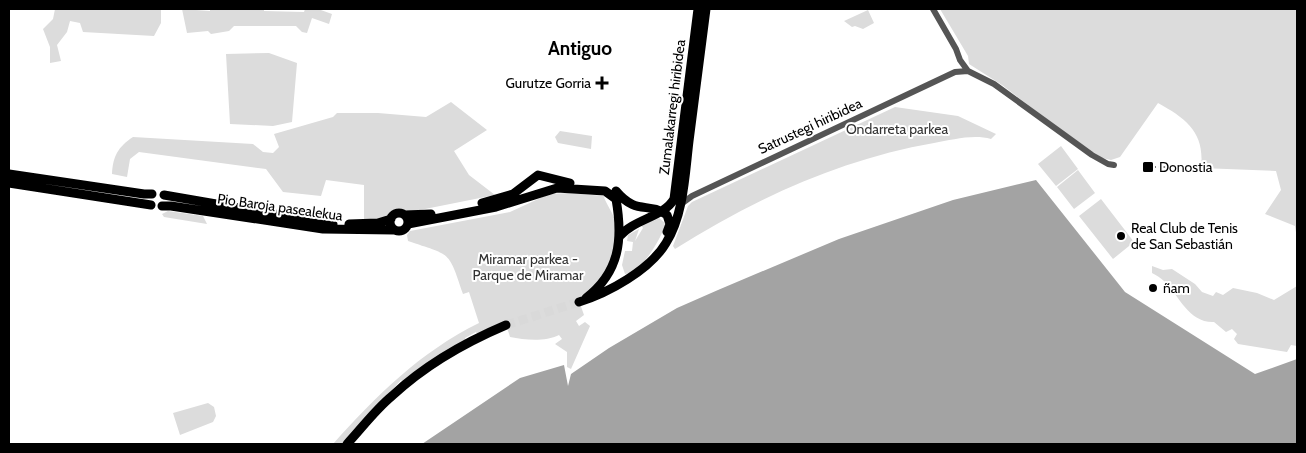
<svg xmlns="http://www.w3.org/2000/svg" width="1306" height="453" font-family="Cabin,sans-serif">
<style>
.green{fill:#dcdcdc}
.water{fill:#a3a3a3}
.lines{fill:none;stroke-linecap:round;stroke-linejoin:round}
.major-tunnel{stroke:#d9d9d9;stroke-width:9;stroke-dasharray:9 4.5;stroke-linecap:butt}
.minor{stroke:#555;stroke-width:6}
.major{stroke:#000;stroke-width:9}
.rail{stroke:#000;stroke-width:1;stroke-dasharray:8 2.5 1 2.5;stroke-linecap:butt}
.poi-dot{fill:#000;stroke:#fff;stroke-width:2}
.labels{text-anchor:middle;stroke-width:4;stroke-linejoin:round;paint-order:stroke}
.poi-label{font-size:14px;fill:#000;stroke:#fff;text-anchor:start}
.street-label{font-size:14px;fill:#000;stroke:#fff}
.park-label{font-size:14px;fill:#333;stroke:#fff}
.district-label{font-size:19px;font-weight:bold;fill:#000;stroke:#fff}
</style>
<rect width="100%" height="100%" fill="#fff"/>
<path class="green" d="M55,9h106v14l-7,13 -71,-4 -3,-9 -10,-2 -3,11 -10,13 4,16 -11,2v-16l-7,-18 10,-10z
M182,9l28,2v-2h54v2l40,1 1,-3h13l14,5 -3,10 -17,-6 -5,15 -5,-1 -6,-6h-62l-5,5 -18,3 -3,-3 -21,2z
M940,9h357v230l-2,-13 -30,-12 16,-24 -5,-19 -75,-3c4,-35 -14,-49 -43,-65l-38,54 -9,3 -9,-2 -45,-31 -55,-42 -33,-21 -1,-8z
M868,10l6,13 -11,6 -8,-3 -3,1 -8,-6z
M269,53l28,10 -5,59 -19,4 -43,-2 -4,-70z
M451,102l36,28 -33,21 15,24 26,20 -85,17c-17,-9 -16,1 -29,7 -4,2 -12,1 -17,2v-36l-38,-5 -5,16 -38,-4 -17,-23 -127,-17 -9,7 -3,18 -15,-3c1,-18 6,-27 21,-37l120,7 10,8 10,1 6,-6 -5,-13 59,-17 4,-4h41l48,4z
M895,107l63,9 38,18 -5,5c-18,-5 -39,1 -57,4 -93,16 -180,56 -259,106l-2,-3 15,-40 4,-4z
M560,131l32,5 -1,13 -33,-6 -3,-6z
M1061,146l17,23 -22,17 -18,-22z
M1078,170l17,23 -21,16 -17,-22z
M568,193l36,3c0,5 10,18 12,27 6,29 -13,61 -38,75l6,17 -8,6 3,5 6,-4 5,4 -19,43 -4,-2v-15l-12,-8 7,-5 -3,-4c-14,7 -34,5 -49,2l-5,-16 -27,14 -2,-3 -11,6 1,2 -63,42 -2,-2 -58,64h-10c43,-48 87,-92 146,-121l-10,-31 -6,2c-15,-44 -11,-38 -55,-53l-1,-6 3,-4 100,-19 39,-18z
M1101,199l33,43 -21,17 -34,-43z
M168,211l35,5 4,8 -43,-7 -2,-3z
M659,218l7,6c-6,15 -23,48 -41,50l-3,-9 3,-14h7l1,-9 -6,-1 1,-6 11,-6 -4,12 8,-13 -2,-3z
M1152,266l11,4 9,-1 23,15 7,8 11,4 3,-4 7,3 10,-7 24,5 17,7 23,-14v60l-6,-1 -4,7 -49,-8 -4,-5 3,-5 -5,-5 -6,3 -12,-10c-25,1 -34,-25 -49,-40 -4,-4 -9,-7 -13,-9z
M208,403l6,4 2,9 -3,6 -33,13 -7,-22z"/>
<path class="water" d="M1036,180l89,112 130,82 42,-15v85h-875l98,-66 44,-13 4,21 3,-12 38,-26 68,-40 41,-18 121,-51 114,-39z"/>
<g class="lines">
<path class="major-tunnel" d="M506,325l73,-23"/>
<path class="minor" d="M933,9l23,40 4,11 8,11 26,13 98,71 16,9 6,1
M681,204l11,-8 263,-124 13,-1"/>
<path class="major" d="M9,174l135,20h8
M9,183l142,22
M616,191c21,25 32,10 51,24l3,9 -3,8
M164,195l169,29
M482,203l31,-9 25,-19 32,8
M162,206h9l152,23 71,1
M390 222a9 9 0 1 1 18 0a9 9 0 1 1-18 0Z
M405,215l26,-1
M349,224l29,-1 13,-4
M408,224l88,-17 61,-19 48,3 11,8c7,40 4,73 -30,99
M620,236c14,-17 44,-19 54,-37l24,-190
M579,302c29,-9 71,-32 87,-59 18,-29 19,-69 23,-102 6,-44 11,-88 17,-132
M347,444c15,-16 28,-34 45,-48 32,-30 74,-54 114,-71"/>
<path class="rail" d="M1148,167h18"/>
</g>
<g class="poi-dot">
<path d="M599.5 75.5h5v5h5v5h-5v5h-5v-5h-5v-5h5z"/>
<rect x="1142" y="161" width="12" height="12" rx="2.5"/>
<circle cx="1121" cy="236" r="5"/>
<circle cx="1153" cy="288" r="5"/>
</g>
<g class="labels">
<g class="poi-label">
<text x="591" y="88" text-anchor="end">Gurutze Gorria</text>
<text x="1159" y="172">Donostia</text>
<text x="1131" y="233">Real Club de Tenis<tspan x="1131" dy="16">de San Sebastián</tspan></text>
<text x="1163" y="293">ñam</text>
</g>
<g class="street-label">
<text transform="translate(672 107) rotate(-83)" y="5">Zumalakarregi hiribidea</text>
<text transform="translate(810 126) rotate(-25)" y="5">Satrustegi hiribidea</text>
<text transform="translate(280 207) rotate(8)" y="5">Pio Baroja pasealekua</text>
</g>
<g class="park-label">
<text x="897" y="134">Ondarreta parkea</text>
<text x="528" y="264">Miramar parkea -<tspan x="528" dy="16">Parque de Miramar</tspan></text>
</g>
<g class="district-label">
<text x="580" y="55">Antiguo</text>
</g>
</g>
<rect width="1306" height="453" fill="none" stroke="#000000" stroke-width="20"/>
</svg>
